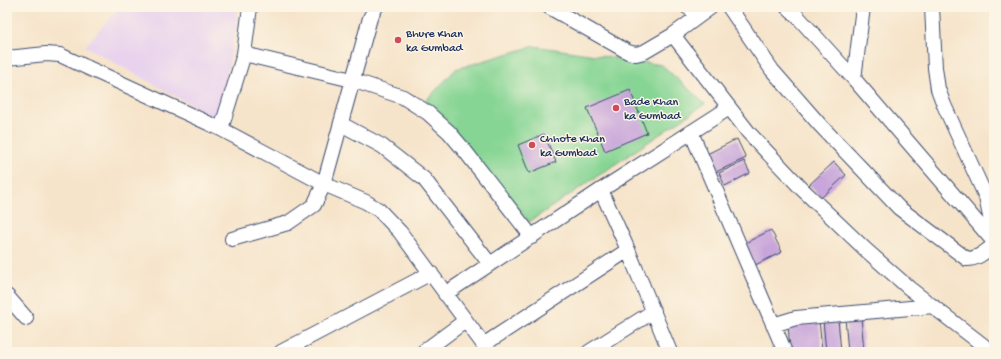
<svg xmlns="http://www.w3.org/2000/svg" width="1001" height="359" font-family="'Gochi Hand',sans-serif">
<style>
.built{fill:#e8d2ee}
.green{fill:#87d594;stroke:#518279}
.building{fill:#c8a5da}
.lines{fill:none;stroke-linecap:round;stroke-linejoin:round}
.minor-casing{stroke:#3c4a6e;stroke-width:16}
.minor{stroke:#fff;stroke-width:14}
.poi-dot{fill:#d1495b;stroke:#fcf5e5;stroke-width:1.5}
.labels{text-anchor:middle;stroke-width:3;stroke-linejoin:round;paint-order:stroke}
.poi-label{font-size:12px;fill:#1b2f5e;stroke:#fcf5e5;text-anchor:start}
</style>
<rect width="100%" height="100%" fill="#fcf5e5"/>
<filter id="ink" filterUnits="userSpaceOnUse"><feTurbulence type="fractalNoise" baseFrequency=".025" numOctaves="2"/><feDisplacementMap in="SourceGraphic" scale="8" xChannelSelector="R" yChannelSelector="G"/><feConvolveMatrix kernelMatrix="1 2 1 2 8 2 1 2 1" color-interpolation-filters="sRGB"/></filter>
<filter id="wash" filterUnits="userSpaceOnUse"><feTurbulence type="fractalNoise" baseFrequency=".012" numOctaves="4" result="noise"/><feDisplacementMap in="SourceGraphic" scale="16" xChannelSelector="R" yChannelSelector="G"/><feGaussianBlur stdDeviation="0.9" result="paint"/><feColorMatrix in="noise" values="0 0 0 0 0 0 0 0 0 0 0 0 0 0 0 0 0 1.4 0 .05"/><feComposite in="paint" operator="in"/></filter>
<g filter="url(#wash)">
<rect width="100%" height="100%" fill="#f6e4ca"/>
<path class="built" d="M120,7h117v14l-19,99 -133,-74z"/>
<path class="green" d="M534,46l128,19 43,39 -176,118 -78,-93 -33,-20 38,-40z"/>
<g id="blocks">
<path class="building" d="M630,90l17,43 -42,18 -18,-43z
M544,134l12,28 -27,11 -11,-28z
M737,139l9,19 -30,14 -9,-18z
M744,161l6,12 -25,13 -6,-13z
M834,162l12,13 -25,23 -12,-13z
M771,230l11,22 -31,15 -10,-22z
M861,316l3,36h-16l-3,-34z
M819,319l3,33h-32l-2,-30z
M838,319l3,33h-15l-3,-32z"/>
</g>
</g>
<g filter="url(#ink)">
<use href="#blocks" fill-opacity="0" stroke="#3c4a6e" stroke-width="1"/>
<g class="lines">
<g class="minor-casing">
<path id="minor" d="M549,7l79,45 8,2 8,-2 29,-17 38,-28
M687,7l13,7
M729,7l43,63 48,55 79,83 68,51c11,0 19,-8 27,-14
M787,7l11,10 56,62 140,163
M932,7l3,61 3,21 6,16 42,92 8,39
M673,35l76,98 53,56 64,61 43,38 83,64
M244,54l108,26 51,17 25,16 21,19 16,19 67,86
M7,58l39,-4 14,1 161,74 103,55 42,18 13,8 21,22 89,120
M854,79l9,-72
M341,124l41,22 42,33 66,85
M221,129l23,-75 6,-47
M691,132l94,220
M601,190l27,60 42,102
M232,239l56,-16 26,-18 10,-21 46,-166 6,-11
M445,294l156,-104 128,-82
M7,296l19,22
M773,325l23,-7 137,-12
M483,345l145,-95
M281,352l150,-79
M423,352l42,-31
M589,352l65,-41"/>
</g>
<use href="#minor" class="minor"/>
</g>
</g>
<g class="poi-dot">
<circle cx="398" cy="40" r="4"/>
<circle cx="616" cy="108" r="4"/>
<circle cx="532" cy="145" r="4"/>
</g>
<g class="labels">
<g class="poi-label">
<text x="406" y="37">Bhure Khan<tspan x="406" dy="14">ka Gumbad</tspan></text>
<text x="624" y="105">Bade Khan<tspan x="624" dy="14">ka Gumbad</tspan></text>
<text x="540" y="142">Chhote Khan<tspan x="540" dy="14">ka Gumbad</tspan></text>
</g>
</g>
<rect width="1001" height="359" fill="none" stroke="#fcf5e5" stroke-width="24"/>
</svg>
